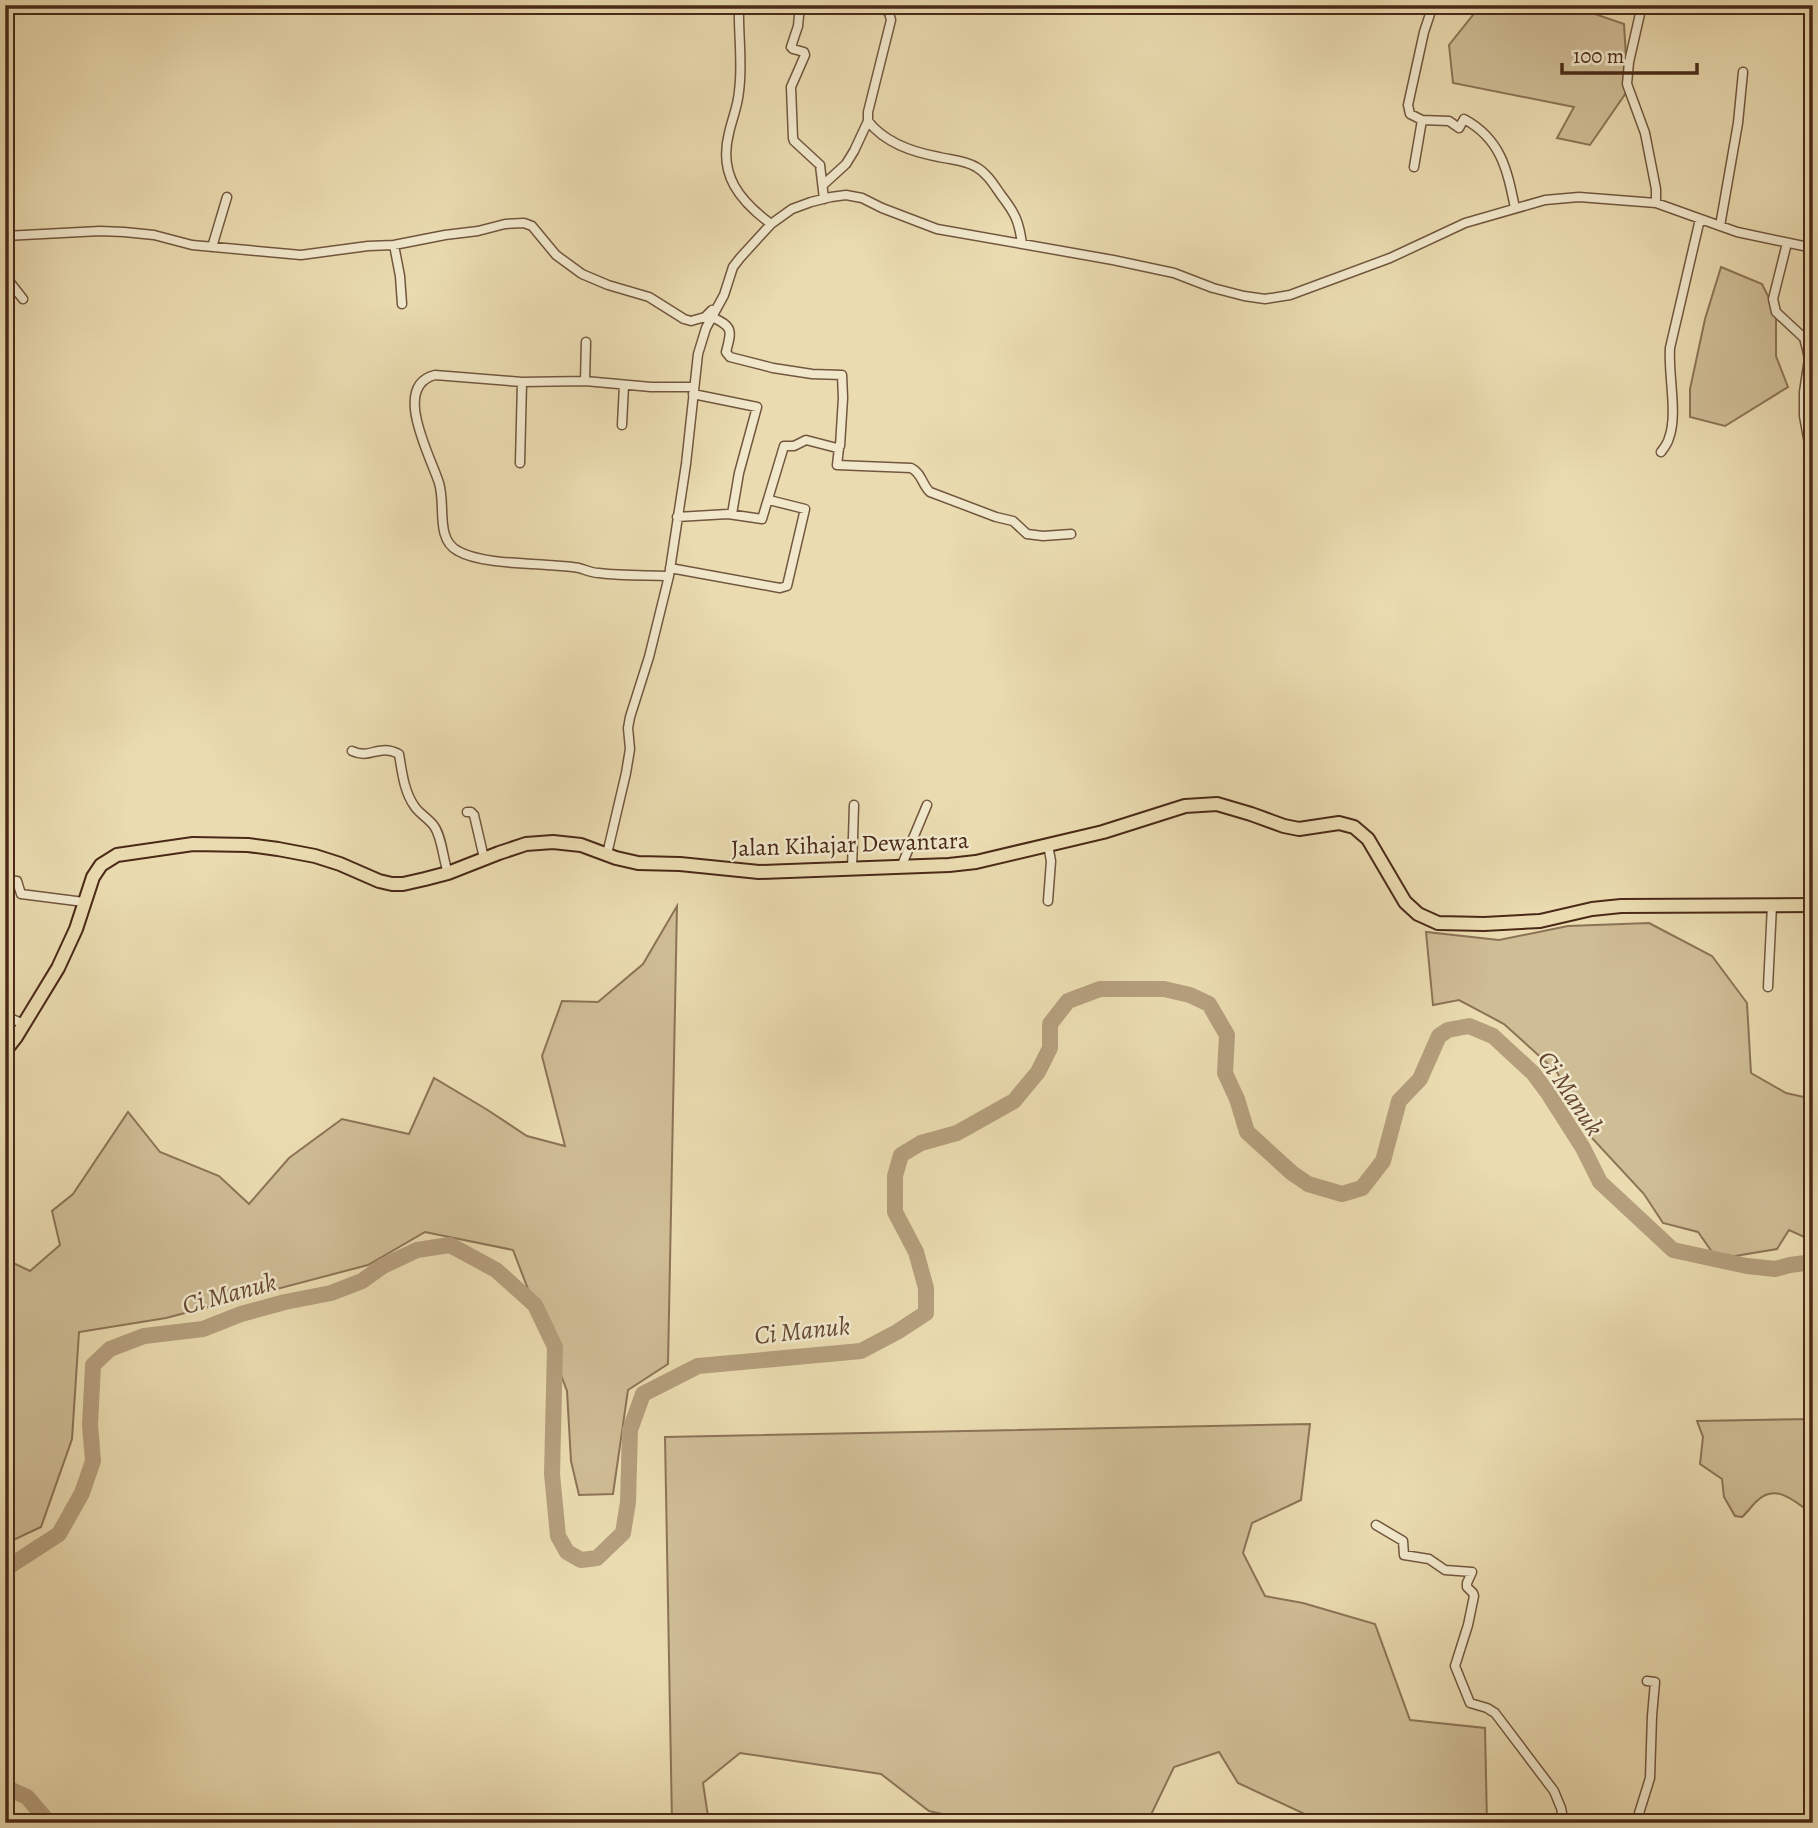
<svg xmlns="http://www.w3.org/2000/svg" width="1818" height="1828" font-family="Alegreya,serif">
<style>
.green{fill:#cfbd96;stroke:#8c7356;stroke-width:2}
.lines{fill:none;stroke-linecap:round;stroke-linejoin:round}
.river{stroke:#b49e7c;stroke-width:16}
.street-casing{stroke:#72563d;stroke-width:11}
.primary-casing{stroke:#4a2917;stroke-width:16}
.street{stroke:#f1e8cc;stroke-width:8}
.primary{stroke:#eadbb0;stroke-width:12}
.labels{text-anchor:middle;stroke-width:5;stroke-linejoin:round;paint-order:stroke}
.street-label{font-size:24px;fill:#4a2917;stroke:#f1e8cc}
.water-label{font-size:26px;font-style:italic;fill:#644630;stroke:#f1e8cc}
</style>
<rect width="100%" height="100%" fill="#eadbb0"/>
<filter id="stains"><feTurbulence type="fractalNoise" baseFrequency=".00286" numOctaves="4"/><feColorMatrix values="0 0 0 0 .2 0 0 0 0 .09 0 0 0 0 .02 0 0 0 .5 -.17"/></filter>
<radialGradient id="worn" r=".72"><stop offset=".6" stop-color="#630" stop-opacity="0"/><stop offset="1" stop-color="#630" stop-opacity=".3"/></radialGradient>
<path class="green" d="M1481,5h97l5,5 41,14 4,66 -38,55 -33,-7 17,-31 -121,-24 -4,-38z
M1721,267l41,17 14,28v44l12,31 -63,39 -35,-9v-28l15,-70z
M677,906l-9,458 -40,26 -15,104 -34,1 -8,-34 -4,-70 -54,-141 -88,-18 -57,33 -202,53 -87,14 -7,107 -31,88 -36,17v-285l25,12 30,-26 -8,-34 21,-17 55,-82 32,40 59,24 30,28 40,-46 53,-39 67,15 25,-56 52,31 41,27 38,10 -23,-90 20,-55 36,1 45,-38z
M1649,923l63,33 35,47 4,70 35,20 27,6v142l-24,-11 -12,19 -60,10 -19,-27 -35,-9 -19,-29 -53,-57 -34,-65 -53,-48 -45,-24 -26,5 -7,-73 73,8 69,-14z
M1813,1419v95c-16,-10 -36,-32 -55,-14 -6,5 -10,12 -16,17l-7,-1 -11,-19 -2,-18 -22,-15 3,-27 -6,-16z
M1310,1424l-9,76 -49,23 -9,30 22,43 38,7 72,21 35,96 75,8 2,95h-163l-86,-40 -19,-31 -45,15 -27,56h-165l-53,-12 -48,-37 -141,-21 -37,30 6,40h-37l-7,-386z"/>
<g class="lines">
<path class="river" d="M5,1569l54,-35 23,-41 11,-32 -3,-36 3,-60 17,-16 34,-13 59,-7 38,-15 44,-12 46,-9 31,-12 21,-15 34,-16 33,-5 46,25 39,35 20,42 -3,127 6,62 9,16 14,8 16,-2 26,-25 5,-31 2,-72 13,-36 55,-28 163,-15 36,-19 29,-19v-25l-10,-36 -21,-40v-36l6,-21 20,-12 36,-10 57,-32 24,-29 12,-24v-24l18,-23 32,-12h64l26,6 19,9 18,31 -2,38 12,26 10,33 45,41 16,11 34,10 20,-6 21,-27 16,-60 21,-22 19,-43 9,-6 21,-4 24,10 40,37 15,20 35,55 17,34 73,68 74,16 28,3 15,-4 23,-3
M5,1787l22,10 18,21v5"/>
<g class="street-casing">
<path id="street" d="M739,5c-1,29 4,58 0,86 -1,15 -7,28 -10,42 -11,42 11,68 42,91
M800,5l-2,21 -7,21 2,2 11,3 1,3 -14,32 2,51 1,3 26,24 4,34
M880,5l9,8 2,7 -23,92v9c17,22 44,31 71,36 13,3 26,3 37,10 11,6 18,18 25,28 14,18 18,26 21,49
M1642,5l-13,57 -2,22 18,49 11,56v14
M1422,120l-12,-6 -2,-9 16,-73 9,-27
M1414,167l8,-47 27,1 10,7 5,-9c37,20 43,50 51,89
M823,185l23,-21 8,-13 14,-30
M1720,226l18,-103 5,-51
M5,236l95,-5 24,1 30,3 38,10 109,10 67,-9 26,-1 51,-10 33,-4 27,-7 19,-1 8,3 24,29 26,19 26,11 41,12 35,22 7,2 14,-4 7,-7
M1787,243l-14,56 3,13 28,26 3,11 2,10 -5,33v24l9,49
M394,245l6,31 2,28
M212,247l15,-50
M5,276l18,23
M585,381l1,-39
M693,394l64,13 -18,66 -7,41
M622,425l2,-40
M839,448l-2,17 74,3c11,5 11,17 19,24l66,25 17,4 14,13 16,2 28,-2
M1661,452c3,-4 7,-9 8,-14 9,-24 -1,-63 1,-90l30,-129
M520,463l2,-81
M677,517l51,-3 34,5 22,-73h10l12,-6 31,8 3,-2 3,-48 -1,-23 -30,-1 -39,-6 -43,-11 -4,-5c6,-22 7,-25 -14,-35
M670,568l110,20 7,-2 18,-77 -36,-9
M669,576c-23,-1 -47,0 -70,-3 -7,0 -13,-3 -20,-5 -10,-2 -21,-2 -32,-3 -25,-2 -68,-2 -89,-14 -23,-12 -12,-46 -19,-68 -8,-26 -48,-97 -4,-108l87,7 63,-1 66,6h43
M352,751c19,9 26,-8 47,3 3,18 5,38 16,53 5,7 14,12 19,19 8,11 9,33 14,47
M467,812h4l3,3 10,43
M1048,845l3,16 -3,40
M607,854l19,-81 4,-24 -2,-21 2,-11 19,-60 20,-81 17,-112 12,-110 8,-26 18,-33 9,-28 7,-9 31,-34 21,-15 19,-7 20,-5 15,-2 16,3 20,10 55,21 176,31 61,13 39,15 31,8 21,3 25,-4 100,-37 75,-35 80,-23 34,-3 77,6 81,29 76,16
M901,867l26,-62
M852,869l2,-64
M5,880l12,1 4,13 63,8
M1768,987l4,-82
M5,1016l19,8
M1376,1525l27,16 1,14 25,4 16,11 27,2 -5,11v4l6,6 1,3 -6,29 -13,41 15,37 17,5 8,5 59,78 7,17 3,15
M956,1823v-3
M1636,1823l14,-45 2,-62 3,-34 -8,-1"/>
</g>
<g class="primary-casing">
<path id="primary" d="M5,1051l11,-14 42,-69 18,-39 17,-52 8,-12 16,-10 76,-11 55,1 30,4 37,7 25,8 39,17 13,3h11l22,-5 23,-6 51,-20 27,-9 27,-2 28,3 35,13 22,5 42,1 79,8 190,-7 27,-3 127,-30 82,-26 32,-2 34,10 33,12 15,3 40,-6 15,4 14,12 37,63 13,12 20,9 46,1 56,-3 52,-12 29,-3 192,-1"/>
</g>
<use href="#street" class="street"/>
<use href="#primary" class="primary"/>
</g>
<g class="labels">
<g class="street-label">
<text transform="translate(850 844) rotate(-2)" y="8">Jalan Kihajar Dewantara</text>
</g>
<g class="water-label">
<text transform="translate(1571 1093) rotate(56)" y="9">Ci Manuk</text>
<text transform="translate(229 1293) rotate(-15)" y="9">Ci Manuk</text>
<text transform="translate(802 1330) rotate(-6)" y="9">Ci Manuk</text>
</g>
</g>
<rect width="1818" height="1828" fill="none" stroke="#eadbb0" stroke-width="28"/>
<rect x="7" y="7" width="1804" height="1814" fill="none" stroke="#4a2917" stroke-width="3.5"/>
<rect x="14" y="14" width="1790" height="1800" fill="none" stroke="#4a2917" stroke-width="2"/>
<path d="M1562 63v10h135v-10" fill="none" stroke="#4a2917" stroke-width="3.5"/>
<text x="1573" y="63" font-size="21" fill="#4a2917" stroke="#f1e8cc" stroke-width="5" paint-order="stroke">100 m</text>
<rect width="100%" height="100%" filter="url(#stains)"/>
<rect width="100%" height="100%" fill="url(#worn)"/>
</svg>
